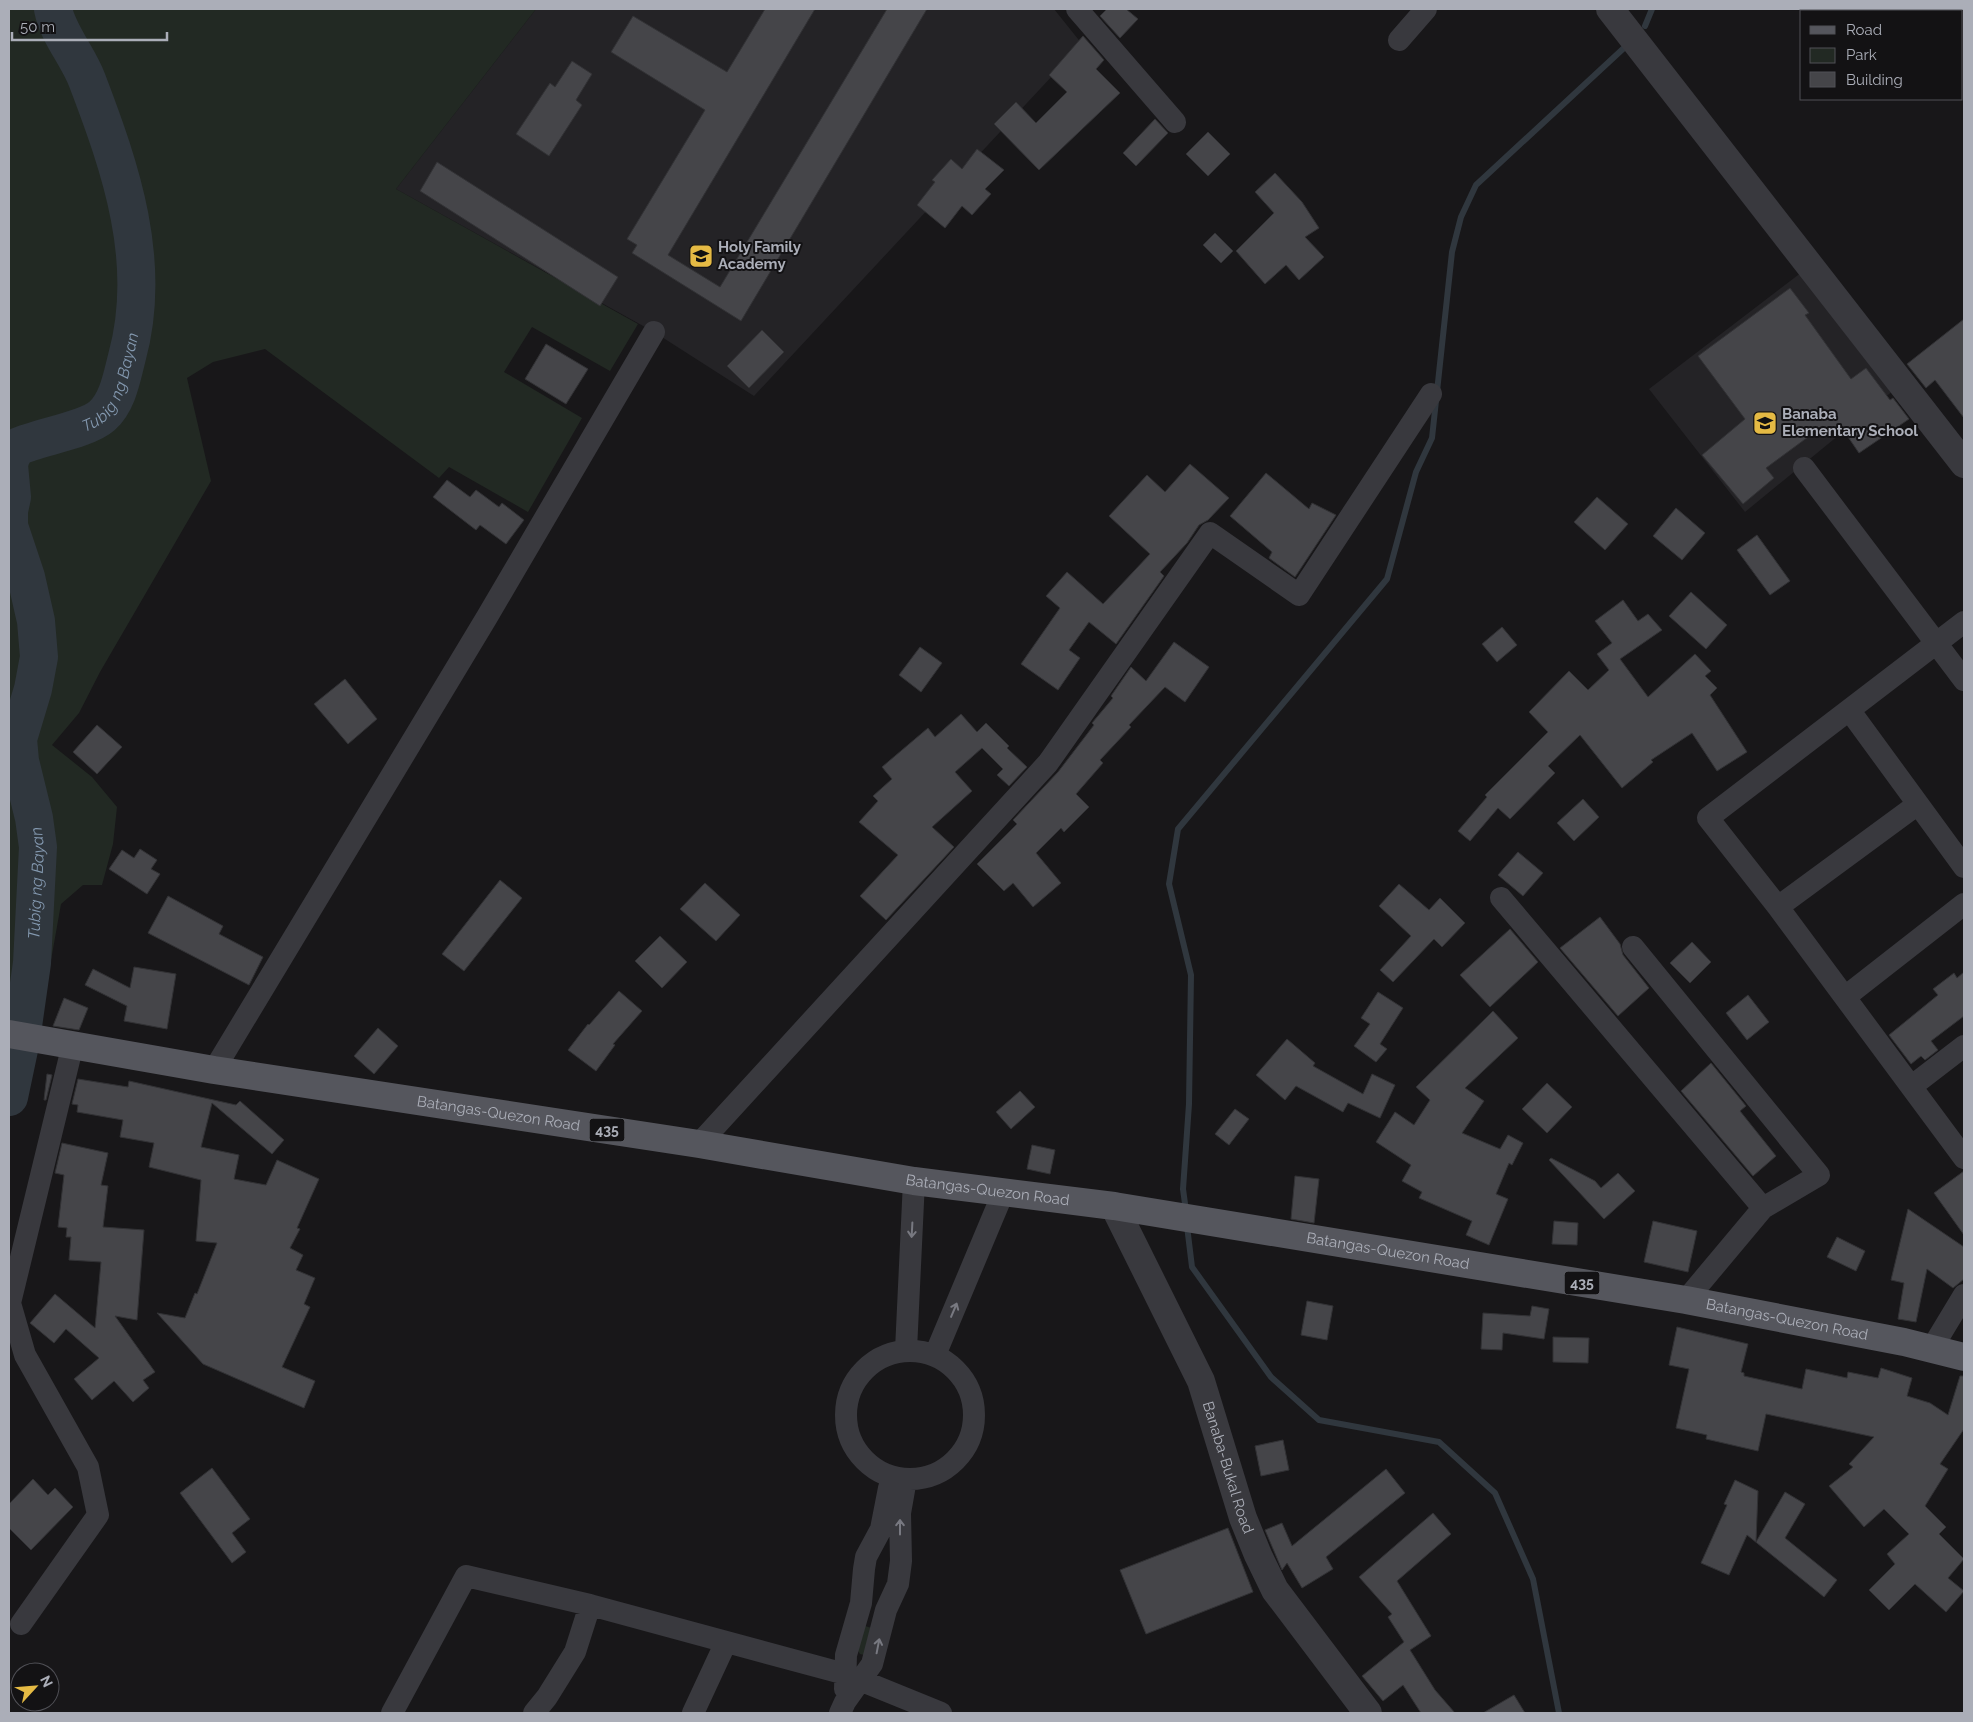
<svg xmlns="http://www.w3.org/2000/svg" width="1973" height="1722" font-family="Raleway,sans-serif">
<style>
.built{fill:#242326}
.green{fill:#222923}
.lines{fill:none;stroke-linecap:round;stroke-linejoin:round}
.stream{stroke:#30373e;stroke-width:6}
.river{stroke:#30373e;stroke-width:38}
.building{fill:#454549;stroke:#323235}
.minor{stroke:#39393e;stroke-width:22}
.tertiary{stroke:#39393e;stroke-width:28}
.primary{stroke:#55565d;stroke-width:28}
.oneway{stroke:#787981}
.labels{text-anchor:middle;stroke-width:4;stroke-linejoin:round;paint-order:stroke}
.shield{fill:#131214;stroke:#7d7f87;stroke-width:1}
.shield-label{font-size:14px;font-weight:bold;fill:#abaeb8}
.poi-label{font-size:15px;font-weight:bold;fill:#abaeb8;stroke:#131214;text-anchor:start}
.street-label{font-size:15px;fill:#abaeb8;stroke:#131214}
.water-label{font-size:16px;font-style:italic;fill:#8499b0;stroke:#131214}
</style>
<rect width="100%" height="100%" fill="#181719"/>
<path class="built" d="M536,9h518l28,35 -328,352 -100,-64 -258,-143z
M1802,272l92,118 -149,122 -96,-123z"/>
<path class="green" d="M9,9h527l-140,180 242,135 -28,47 -78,-44 -28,45 78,46 -54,94 -79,-45 -10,11 -174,-129 -52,13 -26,16 24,103 -111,191 -21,41 -27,32 40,32 25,30 -4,37 -11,41h-19l-22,19 -16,90 -36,-4z
M865,1626l7,2 -8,27 -4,-1 -3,-5z"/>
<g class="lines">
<path class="stream" d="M1645,26l7,-17
M1186,1211l-3,-22 6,-85 2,-129 -22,-91 9,-55 209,-250 29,-107 16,-34 20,-186 9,-35 15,-32 149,-138
M1187,1226l5,41 79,110 48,43 120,22 56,51 38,86 26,134"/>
<path class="river" id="s1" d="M9,1097l12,-57 11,-77 6,-116 -4,-29 -14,-57 -2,-22 15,-50 6,-32 -3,-36 -10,-44 -17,-51v-15l3,-14 -3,-32 2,-8 6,-10c22,-10 69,-17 85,-31 16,-14 20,-40 25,-59 26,-95 -6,-188 -40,-277 -9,-24 -29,-46 -34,-71"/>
</g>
<path class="building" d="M765,9h50l-147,246 52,32 167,-278h40l-186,312 -109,-68 5,-8 -10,-6 78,-129 -94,-58 22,-36 94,56z
M1107,9h19l12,10 -18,19 -20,-22z
M1083,36l21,24 -8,9 24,24 -81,77 -45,-46 22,-22 20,21 31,-31 -18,-17z
M572,61l20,13 -16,26 6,5 -33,51 -33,-22 34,-51 5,4z
M1155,119l13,14 -32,33 -13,-13z
M1208,132l22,22 -22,22 -22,-22z
M977,149l27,21 -19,19 6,5 -19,21 -10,-9 -17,22 -28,-23 18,-23 -3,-2 19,-21 11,10z
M437,162l181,115 -18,29 -180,-115z
M1275,173l27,29 17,26 -14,9 19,20 -25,23 -13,-15 -21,19 -29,-33 38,-38 -19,-21z
M1215,233l18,18 -12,12 -18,-18z
M1790,288l19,25 -4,2 46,64 15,-11 24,32 3,-2 16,21 -50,34 -17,-25 -12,8 -7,-10 -57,42 8,10 -31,26 -41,-49 43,-36 -47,-63z
M1964,319v99l-29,-38 -9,8 -19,-24z
M762,330l22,22 -35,36 -22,-22z
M546,344l42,25 -22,35 -41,-25z
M1190,464l39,34 -21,22 -9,5 -12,18 -27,29 4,4 -48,68 -27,-22 -20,28 11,8 -22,32 -37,-26 39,-56 -14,-12 21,-24 36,32 47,-50 -41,-38 38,-41 18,17z
M1266,473l43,36 3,-6 24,12 -41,62 -26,-19 3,-6 -42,-36z
M447,480l23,17 6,-7 23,17 3,-4 22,17 -18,24 -26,-19 -4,5 -43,-33z
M1597,497l31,27 -23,26 -31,-28z
M1676,508l29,25 -23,27 -29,-24z
M1757,535l33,46 -20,14 -33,-45z
M1691,592l36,33 -21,24 -37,-33z
M1623,600l15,21 10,-7 14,16 -42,29 28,38 47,-43 16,17 -6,5 12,12 -7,7 37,57 -30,19 -25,-38 -41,27 2,2 -31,26 -42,-53 -32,31 7,7 -45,46 -12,-11 -28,33 -12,-10 29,-34 -2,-2 63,-63 -19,-20 40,-41 19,19 21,-20 -12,-16 15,-11 -17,-22z
M1502,627l15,18 -20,17 -15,-18z
M1174,642l35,25 -24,35 -20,-15 -36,38 2,2 -31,33 3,3 -27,31 13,13 -25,25 -3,-4 -25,25 25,30 -28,24 -20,-24 -9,8 -27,-27 40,-40 -4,-4 45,-48 36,-47 -2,-2 21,-25 -2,-2 20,-29 15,14z
M920,647l22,16 -21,29 -22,-17z
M345,679l32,40 -29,25 -34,-40z
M961,714l16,18 9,-9 23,23 -2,2 20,19 -18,19 -12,-11 6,-6 -21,-21 -27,24 17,19 -40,36 22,20 -68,73 -26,-24 38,-41 -39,-33 19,-21 -5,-5 19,-17 -10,-12 46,-39 7,9z
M97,725l25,22 -25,27 -24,-22z
M1583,799l16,18 -25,24 -17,-18z
M140,849l17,11 -6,9 9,5 -13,20 -38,-25 13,-19 12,8z
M1518,852l25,21 -20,23 -25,-21z
M500,880l22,18 -58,73 -22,-17z
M705,883l35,32 -24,26 -36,-32z
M1399,884l30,26 11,-12 25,25 -23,24 -8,-8 -41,43 -13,-12 31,-34 -32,-30z
M168,896l55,30 -4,8 44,23 -14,28 -101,-52z
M1600,917l20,27 3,11 26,33 -31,28 -58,-68z
M1510,929l28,33 -48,45 -30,-32z
M660,936l27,26 -25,26 -27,-27z
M1692,942l19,20 -21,21 -20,-20z
M134,967l42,7 -9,55 -43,-8 3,-15 -42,-21 8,-16 37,19z
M1964,972v44l-33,25 7,9 -13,10 -4,-4 -10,8 -22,-29 49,-40 -5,-6 21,-16 3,5z
M619,991l23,20 -29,33 2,1 -19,26 -28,-21 20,-26 1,1z
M1378,992l25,16 -23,36 7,5 -11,13 -22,-16 16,-22 -9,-6z
M1748,995l21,27 -22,18 -21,-27z
M64,998l24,10 -9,22 -26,-4z
M1493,1011l25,27 -53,50 19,13 -22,32 38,16 8,-14 15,8 -11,22 -3,-2 -13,31 12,5 -19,46 -23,-10 6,-14 -53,-23 3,-6 -20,-11 9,-16 -35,-23 19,-30 19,13 16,-25 -14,-13z
M378,1028l20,18 -24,28 -20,-18z
M1287,1039l28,24 -2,3 50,28 9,-20 23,11 -15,33 -32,-15 -5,9 -47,-26 -11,14 -29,-25z
M1711,1063l35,43 -6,5 36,45 -23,20 -72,-85z
M47,1074l5,1 -6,25h-2z
M78,1079l50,8 1,-6 107,24 4,-4 44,39 -12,14 -60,-51 -11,44 38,8 -5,24 32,6 11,-25 42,19 -22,49 3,1 -10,19 13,7 -7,15 19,8 -11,26 6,3 -28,60 33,14 -11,27 -101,-44 -46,-51 28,5 10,-25 2,1 20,-51 -21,-2 5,-61 -52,-13 5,-24 -34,-6 3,-17 -46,-8 1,-7 -6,-1z
M1547,1083l25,24 -25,26 -25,-24z
M1020,1091l15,16 -24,22 -15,-17z
M1235,1109l14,10 -20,26 -14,-11z
M62,1143l46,10 -7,32 7,1 -5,41 41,3 -7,90 -22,-4 40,56 -12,8 6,8 -16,14 -19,-21 -22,19 -18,-21 25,-21 -33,-29 -12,14 -24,-20 25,-29 40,34 6,-66 -32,-2 2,-23h-5l1,-9 -9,-1 6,-52 -9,-2z
M1032,1145l23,5 -5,24 -23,-5z
M1551,1158l44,23 6,7 17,-15 17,18 -31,28 -55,-59z
M1964,1171v64l-30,-42z
M1295,1176l24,3 -5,44 -23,-4z
M1908,1209l56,38v32l-11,9 -26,-19 -11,53 -18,-3 6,-36 -13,-3z
M1554,1221l24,2 -1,22 -25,-1z
M1653,1221l44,10 -9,41 -44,-10z
M1837,1237l28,14 -9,20 -29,-14z
M1307,1301l26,5 -6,34 -26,-5z
M1532,1306l17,3 -5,30 -41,-6 -1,17 -21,-1 2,-36 47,3z
M1677,1327l71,17 -7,28 3,1v3l58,13 4,-20 41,9 1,-6 30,6 3,-10 31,10 -5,18 23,7 18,12 12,-39h4v53l-24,35 8,5 -23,37 21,21 -7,7 25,25 -16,19 16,13 -18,21 -31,-28 -26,26 -20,-20 26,-26 -8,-10 22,-20 -25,-25 -20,18 -35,-41 24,-19 -4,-3 25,-27 -108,-23 -8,37 -52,-12 1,-4 -31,-7 13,-59 -20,-4z
M1553,1337l36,1 -1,25 -35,-1z
M1283,1440l6,30 -28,6 -6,-30z
M212,1468l38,51 -18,14 14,19 -14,11 -52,-70z
M1386,1469l19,24 -79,64 7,12 -31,19 -15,-25 -5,7 -17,-40 17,-7 10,23z
M33,1479l15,16 7,-7 18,19 -42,43 -22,-22v-24z
M1735,1480l23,11 -2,51 29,-50 20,12 -20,34 52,42 -13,17 -77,-62 -18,40 -28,-12 26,-58 -3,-1z
M1433,1513l18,21 -54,47 34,55 -21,14 25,40 20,23h-34l-18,-28 -20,16 -21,-25 42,-34 -16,-25 4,-3 -33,-37z
M1228,1528l25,64 -107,42 -26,-64z
M1514,1695l11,18h-42z"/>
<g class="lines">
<path class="minor" d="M1077,9l98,113
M1399,40l27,-31
M1804,468l160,212
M1964,622l-256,196 70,89 186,251
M1850,711l114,156
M1501,898l262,310
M1778,907l140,-103
M1633,947l186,228 -56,33 -77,92
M1845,997l119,-93
M214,1070l273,-453 167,-285
M1912,1086l52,-40
M699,1144l349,-381 162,-230 89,62 132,-201
M1932,1348l32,-53
M906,1350l8,-169
M846 1415a64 64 0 1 1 128 0a64 64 0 1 1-128 0Z
M935,1355l68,-162
M21,1624l77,-109 -10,-48 -63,-112 -15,-52 63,-259
M845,1689l1,-34 15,-52 3,-34 2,-12 15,-28 8,-41
M392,1713l74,-137 124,29 255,69 96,39
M534,1713l13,-16 28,-45 15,-47
M693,1713l33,-71
M840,1713l5,-11 27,-38 14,-54 12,-26 3,-23 -1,-48 6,-34"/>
<g class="tertiary">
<path d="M1610,9l354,455"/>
<path id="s2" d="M1114,1206l87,175 42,137 15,37 17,35 93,123"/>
</g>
<path class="primary" id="s3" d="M9,1034l205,36 485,74 215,37 200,25 572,94 218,42 60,15"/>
</g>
<defs><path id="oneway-shaft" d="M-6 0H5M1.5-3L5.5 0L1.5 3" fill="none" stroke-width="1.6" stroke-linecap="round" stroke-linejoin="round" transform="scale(1.25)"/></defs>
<g class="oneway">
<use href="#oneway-shaft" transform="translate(912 1230) rotate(93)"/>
<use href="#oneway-shaft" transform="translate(954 1310) rotate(-67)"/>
<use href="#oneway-shaft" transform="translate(900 1527) rotate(-90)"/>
<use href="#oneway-shaft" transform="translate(878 1646) rotate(-79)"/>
</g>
<defs>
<g id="school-square" transform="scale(1.25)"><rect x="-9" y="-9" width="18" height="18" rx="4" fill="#e5ba44" stroke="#131214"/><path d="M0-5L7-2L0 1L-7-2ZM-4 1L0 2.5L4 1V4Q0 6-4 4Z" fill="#111"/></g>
</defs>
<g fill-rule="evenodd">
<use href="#school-square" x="701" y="256"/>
<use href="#school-square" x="1765" y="423"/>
</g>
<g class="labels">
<g class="shield">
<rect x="589.5" y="1118.5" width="35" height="23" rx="4"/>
<rect x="1564.5" y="1271.5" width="35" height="23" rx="4"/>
</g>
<g class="shield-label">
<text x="607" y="1135">435</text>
<text x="1582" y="1288">435</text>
</g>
<g class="poi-label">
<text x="718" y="252">Holy Family<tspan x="718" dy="17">Academy</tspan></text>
<text x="1782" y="419">Banaba<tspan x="1782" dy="17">Elementary School</tspan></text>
</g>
<g class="street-label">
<text dy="5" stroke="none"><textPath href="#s3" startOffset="496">Batangas-Quezon Road</textPath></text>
<text dy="5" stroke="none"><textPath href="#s3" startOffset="991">Batangas-Quezon Road</textPath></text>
<text dy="5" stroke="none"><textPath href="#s3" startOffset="1396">Batangas-Quezon Road</textPath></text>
<text dy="5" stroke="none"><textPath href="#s3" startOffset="1801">Batangas-Quezon Road</textPath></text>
<text dy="5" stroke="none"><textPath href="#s2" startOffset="286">Banaba-Bukal Road</textPath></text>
</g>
<g class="water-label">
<text dy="6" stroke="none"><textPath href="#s1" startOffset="788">Tubig ng Bayan</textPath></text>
<text dy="6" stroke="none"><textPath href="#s1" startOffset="216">Tubig ng Bayan</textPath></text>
</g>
</g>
<rect width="1973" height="1722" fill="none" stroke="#abaeb8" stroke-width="20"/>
<rect x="1800" y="10" width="162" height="90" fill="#131214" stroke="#505056"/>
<rect x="1810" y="26" width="25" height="8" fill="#55565d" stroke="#505056"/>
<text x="1846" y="35" font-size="15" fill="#abaeb8">Road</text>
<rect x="1810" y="48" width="25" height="15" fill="#222923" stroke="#505056"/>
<text x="1846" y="60" font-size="15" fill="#abaeb8">Park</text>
<rect x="1810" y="72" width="25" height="15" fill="#454549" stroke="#505056"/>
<text x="1846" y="85" font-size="15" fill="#abaeb8">Building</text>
<g transform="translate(35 1687) rotate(64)"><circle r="24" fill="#131214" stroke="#505056"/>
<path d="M0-4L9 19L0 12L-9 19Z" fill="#e5ba44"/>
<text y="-8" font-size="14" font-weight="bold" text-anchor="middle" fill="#abaeb8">N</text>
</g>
<path d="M12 32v8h155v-8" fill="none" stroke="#abaeb8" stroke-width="2.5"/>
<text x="20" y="32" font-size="15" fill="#abaeb8" stroke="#131214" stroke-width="4" paint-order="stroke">50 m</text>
</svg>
